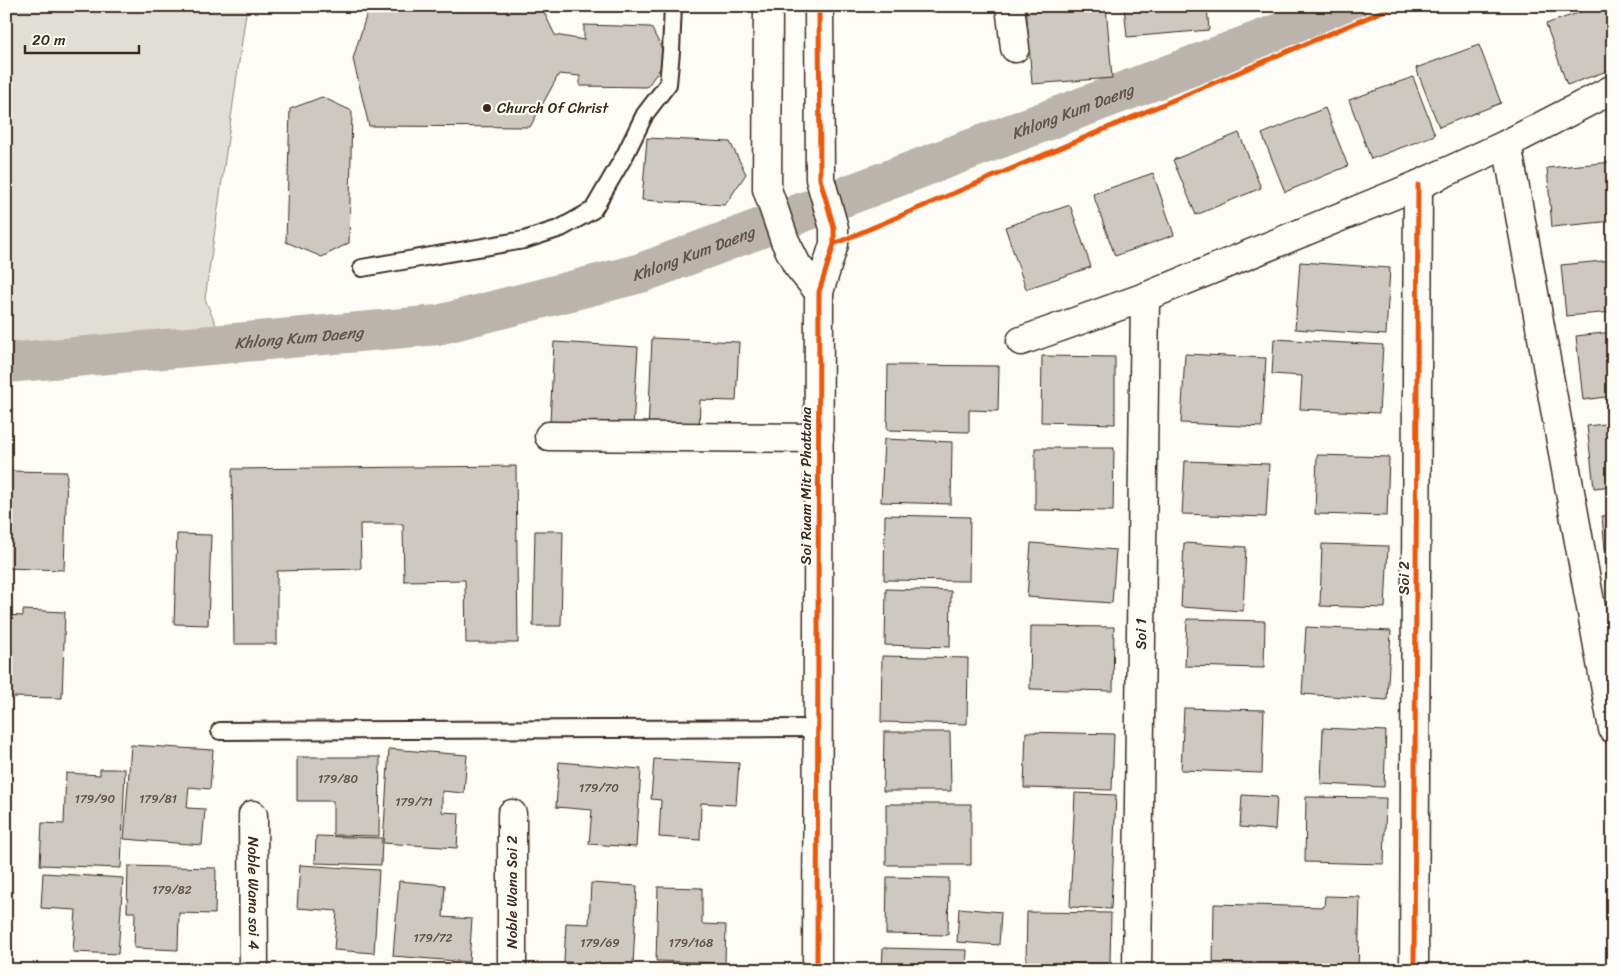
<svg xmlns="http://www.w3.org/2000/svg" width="1619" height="976" font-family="Sriracha,sans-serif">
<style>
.green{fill:#e1ded7;stroke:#8e847a}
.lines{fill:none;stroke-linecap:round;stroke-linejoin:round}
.canal{stroke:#bbb4ad;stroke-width:40}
.building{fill:#cdc8c2;stroke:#3b2a1e}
.lane-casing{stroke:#3b2a1e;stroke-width:20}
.street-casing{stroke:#3b2a1e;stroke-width:31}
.lane{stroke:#fdfcf7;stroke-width:16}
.street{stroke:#fdfcf7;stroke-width:28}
.cycleway-casing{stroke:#fdfcf7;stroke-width:8}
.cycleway{stroke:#e8590c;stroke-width:5}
.poi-dot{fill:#3b2a1e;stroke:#fdfcf7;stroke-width:2}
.labels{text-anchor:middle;stroke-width:4.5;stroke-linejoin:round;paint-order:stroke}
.number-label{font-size:12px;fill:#605247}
.poi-label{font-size:15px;fill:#3b2a1e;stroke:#fdfcf7;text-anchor:start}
.street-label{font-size:15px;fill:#3b2a1e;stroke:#fdfcf7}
.water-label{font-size:16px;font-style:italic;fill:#615349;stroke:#fdfcf7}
</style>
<rect width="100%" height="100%" fill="#fdfcf7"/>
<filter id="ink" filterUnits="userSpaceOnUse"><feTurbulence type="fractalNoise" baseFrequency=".02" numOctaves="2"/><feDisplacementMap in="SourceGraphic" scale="10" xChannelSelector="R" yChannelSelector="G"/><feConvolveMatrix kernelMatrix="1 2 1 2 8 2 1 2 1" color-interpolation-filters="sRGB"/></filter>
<g filter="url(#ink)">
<path class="green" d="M6,6h241l-42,293 14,33 -213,16z"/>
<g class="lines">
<path class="canal" id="s1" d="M6,363l432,-38 203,-52 692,-260 14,-7"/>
</g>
<path class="building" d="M369,6h172l14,29 29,5v-15l67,2 16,32 -20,28 -67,-1v-10l-21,-2 -29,53 -161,-1 -16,-67z
M1026,6h80l6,72 -80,6z
M1124,6h83l2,24 -82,7z
M1598,6h15v63l-46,16 -21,-61z
M1479,45l22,58 -62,24 -23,-59z
M1413,77l22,58 -64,24 -22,-59z
M322,97l30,14 -3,132 -27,14 -36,-15 4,-133z
M1325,108l23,58 -63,26 -23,-58z
M1239,133l22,55 -65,27 -23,-55z
M647,138l83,4 16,32 -21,31 -83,-5z
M1613,162v59l-61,6 -5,-59z
M1153,173l21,62 -59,21 -22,-62z
M1070,205l21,62 -65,22 -21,-62z
M1613,260v52l-47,4 -5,-51z
M1300,262l90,6 -4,67 -91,-6z
M1613,332v64l-30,4 -7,-64z
M652,338l87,4 -3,59 -36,-1 -1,32 -51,-1z
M1274,339l109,6 -4,68 -79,-4 2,-33 -30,-2z
M554,342l84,5 -5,80 -83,-5z
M1185,354l81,4 -4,69 -81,-4z
M1042,356l73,1v67l-74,-2z
M888,365l111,1 -1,45 -29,-1v22l-82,-2z
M1613,423v63l-19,2 -7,-62z
M884,439l68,3 -1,62 -70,-2z
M1035,448h79l-1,63 -78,-1z
M1317,455l72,2 -2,59 -72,-2z
M1185,461l84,3 -3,53 -84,-3z
M516,466l2,177h-52l-1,-63 -61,1 -1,-57h-43l1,45 -84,2v73h-43l-2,-175z
M6,471l61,1 -3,98 -58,-2v-38h5v-17h-5z
M885,515l85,2 -1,64 -85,-1z
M1613,515v66l-5,1 -6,-66z
M535,531h28l-2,95h-28z
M177,534l34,1 -3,90 -34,-1z
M1031,543l85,7 -4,53 -85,-6z
M1184,543l62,4 -3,64 -62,-4z
M1322,544l66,2 -3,62 -65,-2z
M886,589l65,2 -1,56 -65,-2z
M23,610l42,2 -3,86 -52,-1 2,-35 -6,-1v-46l17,1z
M1187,619l78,2 -1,47 -79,-2z
M1031,626l83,1 -1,64 -83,-2z
M1306,627l85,4 -4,69 -85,-6z
M882,656l86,2 -1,66 -86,-2z
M1184,708l80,2 -2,63 -81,-3z
M1323,728l63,3 -2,56 -63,-3z
M884,732h66l1,59h-68z
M1026,732l88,2 -2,56 -88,-2z
M131,745l82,5 -3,39 -21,-2 -2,21 18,1 -3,36 -78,-6z
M389,749l78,6 -3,38 -22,-2v21l17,1 -2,35 -74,-5z
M297,757h83l-1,79 -46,-1v-34h-36z
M654,759l85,4 -3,42 -35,-2 -1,37 -41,-3 2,-37 -10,-1z
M559,762l82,7 -5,78 -47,-3 3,-34 -36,-3z
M100,769h25l-4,99 -81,-3 2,-42 22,1 2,-51 34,2z
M1075,793l41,2 -5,114 -41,-2z
M1242,795l35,2 -2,33 -35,-3z
M1306,797l80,1 -2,66 -79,-2z
M886,804h85v61h-85z
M316,836l66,2 -1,27 -66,-2z
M300,865l79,5 -5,83 -40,-3 3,-39 -40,-3z
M128,866l88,2 -1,46 -36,-1 -1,37 -44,-2 1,-36h-8z
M43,873l80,5 -5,76 -45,-2 3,-42 -35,-2z
M887,877l62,1 -1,57 -62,-1z
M399,881l46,4 -2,32 29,2 -3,43 -76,-6z
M591,883l46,3 -4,80 -69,-4 2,-39 23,1z
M658,887l44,1v36l24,1 -1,38 -69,-2z
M1325,896l35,1 -2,73h-145l1,-66 110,3z
M959,908l42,4 -2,33 -42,-3z
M1027,912l84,1 -1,51 -84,-1z
M883,948l84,2 -1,20h-84z"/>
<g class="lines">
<g class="lane-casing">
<path id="lane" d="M362,268l162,-28 37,-12 32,-18 32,-55 20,-41 23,-30 3,-33 2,-45
M220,731l598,-3"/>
</g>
<g class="street-casing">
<g id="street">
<path d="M768,6l-1,183 18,52 12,24 22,27"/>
<path d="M1010,6l5,42"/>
<path d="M1507,144l106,585"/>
<path d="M1021,341l124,-44 273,-112 89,-41 106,-55"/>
<path d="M549,436l270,2"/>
<path d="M512,814v156"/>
<path id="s2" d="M253,815l1,155"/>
<path d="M817,970l2,-678 15,-48v-16l-14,-49 -1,-173"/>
<path id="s3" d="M1137,970l8,-673"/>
<path d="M1414,970l4,-785"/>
</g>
</g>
<use href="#lane" class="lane"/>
<use href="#street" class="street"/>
<g class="cycleway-casing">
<path id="cycleway" d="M834,244l561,-238
M817,970l2,-678 15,-48v-16l-14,-49 -1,-173
M1414,970l4,-785"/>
</g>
<use href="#cycleway" class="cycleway"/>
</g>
</g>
<circle class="poi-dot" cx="487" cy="108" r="5"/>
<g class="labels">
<g class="number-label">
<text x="338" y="783">179/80</text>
<text x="599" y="792">179/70</text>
<text x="95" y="803">179/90</text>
<text x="158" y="803">179/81</text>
<text x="414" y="806">179/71</text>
<text x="172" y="894">179/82</text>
<text x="433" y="942">179/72</text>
<text x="600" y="947">179/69</text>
<text x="691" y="947">179/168</text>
</g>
<g class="poi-label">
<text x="497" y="113">Church Of Christ</text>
</g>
<g class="street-label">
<text transform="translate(806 486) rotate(-90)" y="5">Soi Ruam Mitr Phattana</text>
<text transform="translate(1404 578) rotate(-90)" y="5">Soi 2</text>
<text dy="5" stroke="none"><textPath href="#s3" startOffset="336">Soi 1</textPath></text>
<text dy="5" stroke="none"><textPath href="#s2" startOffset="78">Noble Wana soi 4</textPath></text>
<text transform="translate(512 892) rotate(-90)" y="5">Noble Wana Soi 2</text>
</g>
<g class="water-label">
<text dy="6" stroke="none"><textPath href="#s1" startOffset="1104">Khlong Kum Daeng</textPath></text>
<text dy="6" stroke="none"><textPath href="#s1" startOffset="699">Khlong Kum Daeng</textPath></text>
<text dy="6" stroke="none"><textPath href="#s1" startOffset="294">Khlong Kum Daeng</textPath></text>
</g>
</g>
<rect width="1619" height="976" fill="none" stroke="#fdfcf7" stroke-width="25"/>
<rect x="12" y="12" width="1594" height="951" fill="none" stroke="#3b2a1e" stroke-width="2" filter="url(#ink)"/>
<path d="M25 45v8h114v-8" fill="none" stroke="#3b2a1e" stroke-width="2.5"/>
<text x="32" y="45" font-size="15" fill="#3b2a1e" stroke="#fdfcf7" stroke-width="4" paint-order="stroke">20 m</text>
</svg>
